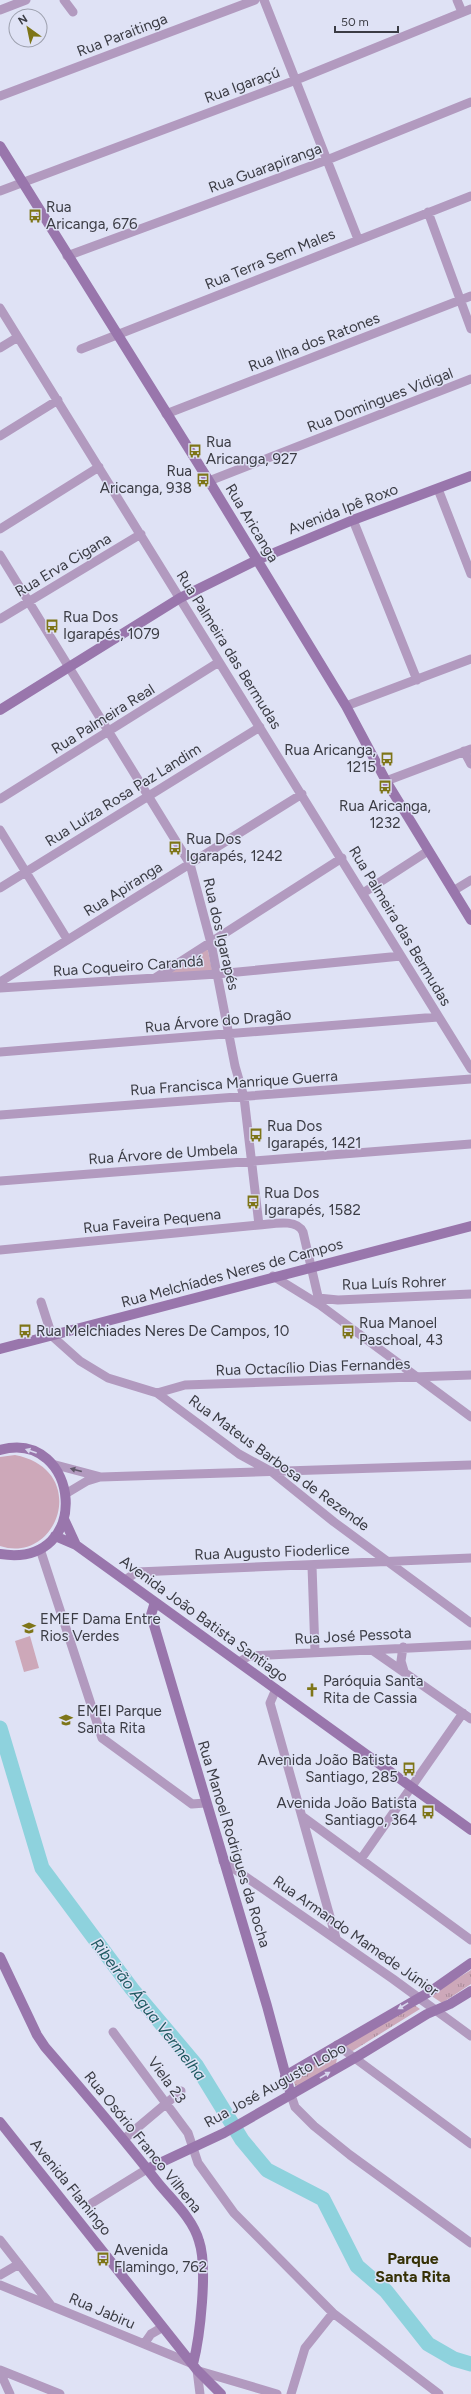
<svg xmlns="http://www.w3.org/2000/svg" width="471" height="2394" font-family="Figtree,sans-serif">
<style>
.grass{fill:url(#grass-tufts)}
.green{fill:#cda8b9}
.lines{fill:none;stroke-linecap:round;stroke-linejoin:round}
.river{stroke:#8ed2dd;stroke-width:15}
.street{stroke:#b29abf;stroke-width:9}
.secondary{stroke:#9976ac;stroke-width:10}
.oneway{fill:#d8d7ee}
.oneway2{fill:#5f5869}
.labels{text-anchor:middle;stroke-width:3;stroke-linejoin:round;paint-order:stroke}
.street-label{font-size:15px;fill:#3b3c44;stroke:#dfe2f5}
.poi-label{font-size:15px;fill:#3b3c44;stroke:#dfe2f5;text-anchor:start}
.water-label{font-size:16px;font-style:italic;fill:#1f5961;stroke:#dfe2f5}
.neighbourhood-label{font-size:16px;font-weight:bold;fill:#353005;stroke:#dfe2f5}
</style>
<defs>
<pattern id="grass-tufts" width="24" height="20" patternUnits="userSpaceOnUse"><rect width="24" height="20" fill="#cda8b9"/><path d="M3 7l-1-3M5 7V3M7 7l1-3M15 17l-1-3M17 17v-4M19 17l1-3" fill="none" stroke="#a88a98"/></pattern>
</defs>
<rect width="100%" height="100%" fill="#dfe2f5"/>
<path class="grass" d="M471,1970v14l-29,19 -12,-8z
M413,2004l7,5 -69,43 -6,-3 1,-5z
M330,2054l7,4 -1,6 -40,23 -3,-7 2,-6z"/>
<path class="green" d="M206,942l7,32 -67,5z
M15,1455c76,15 43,110 -15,91v-89z
M30,1636l9,32 -15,4 -9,-31z"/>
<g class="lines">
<path class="river" d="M0,1728l42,140 90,121 64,76 46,75 25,30 56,29 34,67 29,25 42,53 26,15 17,5"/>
<path class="street" d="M64,0l9,12
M264,0l94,239
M457,0l5,12
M0,10l26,-10
M0,96l255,-96
M0,191l296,-111 175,-71
M428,212l43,117
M67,256l260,-96 144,-58
M0,308l471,761
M0,348l18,-11
M81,349l390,-153
M166,414l305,-118
M0,436l58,-36
M209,481l262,-102
M438,489l33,85
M353,520l64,160
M0,529l99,-62
M0,555l190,309 21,79 24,123 9,31 15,128
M0,619l141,-85
M346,706l125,-47
M464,751l7,13
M386,781l85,-32
M0,799l219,-137
M0,830l67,109
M0,888l260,-161
M453,891l18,-11
M363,893l65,-42
M155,978l187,-120
M0,982l302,-188
M0,988l217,-14 184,-18
M0,1052l438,-35
M0,1115l471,-36
M0,1181l471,-37
M0,1250l259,-25c13,-1 38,-7 44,7l17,73
M273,1276l47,29 151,112
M318,1298l20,2 133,-6
M41,1302l11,34 28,25 28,17 49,15 82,61 33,18 62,50 137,101
M157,1393l28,-8 286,-10
M52,1464l49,13 370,-12
M67,1493l20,-12 13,-4
M40,1549l62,189 90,66 13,-1
M312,1566l3,86
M125,1580l12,-8 334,-14
M403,1647l-2,14 3,10
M372,1650l99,69
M239,1662l10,-6 222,-11
M276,1689l-6,14 66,235
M303,1817l168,123
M361,1859l102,-146
M223,1861l170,118 78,57
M113,2032l75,101 10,30 36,50 99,100 106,81
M337,2045l134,99
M291,2095l4,12 19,19 36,29 121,88
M124,2139l57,-48
M92,2203l55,-34
M0,2240l50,64
M0,2275l19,-11
M0,2285l193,79
M144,2344l7,-10 12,-7
M0,2370l60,24
M197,2370l3,24
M199,2371l78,23
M0,2372l10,22
M291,2394l14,-46 28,-35"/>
<path class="secondary" d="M0,146l209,335 137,225 40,75 85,139
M0,710l180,-112 77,-38 96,-40 118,-44
M0,1349l471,-123
M0,1450c80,-22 95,119 0,104
M64,1519l12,26
M55,1536l21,9 395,285
M155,1602l-4,13 116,391 24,89
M0,1957l37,78 8,12c39,45 77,90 114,137 14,17 34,35 40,57 9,26 1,96 -6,123
M285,2076l146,-85 40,-28
M0,2122l197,248 24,24
M147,2169l77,-36 131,-75 72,-44 23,-10 21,-13"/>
</g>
<defs><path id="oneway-solid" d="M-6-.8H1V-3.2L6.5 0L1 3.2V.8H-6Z"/></defs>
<g class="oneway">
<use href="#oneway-solid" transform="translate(31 1451) rotate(-161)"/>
<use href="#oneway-solid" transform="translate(403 2006) rotate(149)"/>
<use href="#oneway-solid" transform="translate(325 2075) rotate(-30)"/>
</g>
<use class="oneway2" href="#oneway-solid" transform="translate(76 1470) rotate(-165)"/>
<defs>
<g id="bus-bare" transform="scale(1.08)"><path d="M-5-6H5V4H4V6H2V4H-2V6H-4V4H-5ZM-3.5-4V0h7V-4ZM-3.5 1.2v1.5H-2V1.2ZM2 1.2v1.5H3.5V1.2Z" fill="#7e7518" stroke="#dfe2f5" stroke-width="2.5" paint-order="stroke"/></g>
<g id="school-bare" transform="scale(1.08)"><path d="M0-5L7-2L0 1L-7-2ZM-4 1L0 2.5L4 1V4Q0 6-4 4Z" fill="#7e7518" stroke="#dfe2f5" stroke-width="2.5" paint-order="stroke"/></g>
<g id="church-bare" transform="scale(1.08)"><path d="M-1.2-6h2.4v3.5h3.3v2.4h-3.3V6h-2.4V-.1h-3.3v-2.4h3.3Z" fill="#7e7518" stroke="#dfe2f5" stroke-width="2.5" paint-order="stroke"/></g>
</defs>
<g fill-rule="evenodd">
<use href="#bus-bare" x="35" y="216"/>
<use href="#bus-bare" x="195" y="451"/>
<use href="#bus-bare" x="203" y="480"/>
<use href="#bus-bare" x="52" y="626"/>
<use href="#bus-bare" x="387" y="759"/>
<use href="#bus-bare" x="385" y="787"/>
<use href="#bus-bare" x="175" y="848"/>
<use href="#bus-bare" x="256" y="1135"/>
<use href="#bus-bare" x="253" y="1202"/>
<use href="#bus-bare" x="25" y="1331"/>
<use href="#bus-bare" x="348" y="1332"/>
<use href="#school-bare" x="29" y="1628"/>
<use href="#church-bare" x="312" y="1690"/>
<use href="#school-bare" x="66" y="1720"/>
<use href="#bus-bare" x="409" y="1769"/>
<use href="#bus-bare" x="428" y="1812"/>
<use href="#bus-bare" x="103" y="2259"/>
</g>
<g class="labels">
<g class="street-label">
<text transform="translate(122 35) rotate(-21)" y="5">Rua Paraitinga</text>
<text transform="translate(242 85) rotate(-20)" y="5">Rua Igaraçú</text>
<text transform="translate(265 168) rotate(-20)" y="5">Rua Guarapiranga</text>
<text transform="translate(270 259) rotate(-22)" y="5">Rua Terra Sem Males</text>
<text transform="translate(314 342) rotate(-21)" y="5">Rua Ilha dos Ratones</text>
<text transform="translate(380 400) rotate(-21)" y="5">Rua Domingues Vidigal</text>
<text transform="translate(343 509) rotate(-21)" y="5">Avenida Ipê Roxo</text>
<text transform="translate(252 523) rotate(59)" y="5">Rua Aricanga</text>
<text transform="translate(63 565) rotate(-31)" y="5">Rua Erva Cigana</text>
<text transform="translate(229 650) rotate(58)" y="5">Rua Palmeira das Bermudas</text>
<text transform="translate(103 719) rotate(-32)" y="5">Rua Palmeira Real</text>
<text transform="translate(123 795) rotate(-32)" y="5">Rua Luíza Rosa Paz Landim</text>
<text transform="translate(123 889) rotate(-32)" y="5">Rua Apiranga</text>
<text transform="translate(400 926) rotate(59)" y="5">Rua Palmeira das Bermudas</text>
<text transform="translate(221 934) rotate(77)" y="5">Rua dos Igarapés</text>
<text transform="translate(128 966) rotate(-4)" y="5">Rua Coqueiro Carandá</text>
<text transform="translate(218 1021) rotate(-5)" y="5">Rua Árvore do Dragão</text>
<text transform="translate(234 1083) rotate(-4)" y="5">Rua Francisca Manrique Guerra</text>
<text transform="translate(163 1154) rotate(-4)" y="5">Rua Árvore de Umbela</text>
<text transform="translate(152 1221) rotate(-6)" y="5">Rua Faveira Pequena</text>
<text transform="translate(232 1273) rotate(-15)" y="5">Rua Melchíades Neres de Campos</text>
<text transform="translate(394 1283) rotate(-2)" y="5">Rua Luís Rohrer</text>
<text transform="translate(313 1367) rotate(-2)" y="5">Rua Octacílio Dias Fernandes</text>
<text transform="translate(279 1463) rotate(36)" y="5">Rua Mateus Barbosa de Rezende</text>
<text transform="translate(272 1552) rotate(-2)" y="5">Rua Augusto Fioderlice</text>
<text transform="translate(204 1619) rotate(36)" y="5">Avenida João Batista Santiago</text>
<text transform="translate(353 1636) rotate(-3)" y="5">Rua José Pessota</text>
<text transform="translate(234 1844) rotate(73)" y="5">Rua Manoel Rodrigues da Rocha</text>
<text transform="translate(356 1936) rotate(35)" y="5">Rua Armando Mamede Júnior</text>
<text transform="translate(167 2080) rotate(54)" y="5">Viela 23</text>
<text transform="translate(275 2085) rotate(-29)" y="5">Rua José Augusto Lobo</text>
<text transform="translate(143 2142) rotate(51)" y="5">Rua Osório Franco Vilhena</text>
<text transform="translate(71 2187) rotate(51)" y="5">Avenida Flamingo</text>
<text transform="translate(102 2311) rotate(23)" y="5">Rua Jabiru</text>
</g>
<g class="poi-label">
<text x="46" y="212">Rua<tspan x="46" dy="17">Aricanga, 676</tspan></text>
<text x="206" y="447">Rua<tspan x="206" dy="17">Aricanga, 927</tspan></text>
<text x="192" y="476" text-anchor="end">Rua<tspan x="192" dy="17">Aricanga, 938</tspan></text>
<text x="63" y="622">Rua Dos<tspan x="63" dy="17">Igarapés, 1079</tspan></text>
<text x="376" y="755" text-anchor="end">Rua Aricanga,<tspan x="376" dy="17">1215</tspan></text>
<text x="385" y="811" text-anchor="middle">Rua Aricanga,<tspan x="385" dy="17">1232</tspan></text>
<text x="186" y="844">Rua Dos<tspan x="186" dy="17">Igarapés, 1242</tspan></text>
<text x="267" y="1131">Rua Dos<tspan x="267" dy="17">Igarapés, 1421</tspan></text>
<text x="264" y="1198">Rua Dos<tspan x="264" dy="17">Igarapés, 1582</tspan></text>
<text x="359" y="1328">Rua Manoel<tspan x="359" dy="17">Paschoal, 43</tspan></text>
<text x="36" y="1336">Rua Melchiades Neres De Campos, 10</text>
<text x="40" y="1624">EMEF Dama Entre<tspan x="40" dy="17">Rios Verdes</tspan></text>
<text x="323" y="1686">Paróquia Santa<tspan x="323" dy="17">Rita de Cassia</tspan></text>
<text x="77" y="1716">EMEI Parque<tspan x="77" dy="17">Santa Rita</tspan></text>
<text x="398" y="1765" text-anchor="end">Avenida João Batista<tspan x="398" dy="17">Santiago, 285</tspan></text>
<text x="417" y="1808" text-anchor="end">Avenida João Batista<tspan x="417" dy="17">Santiago, 364</tspan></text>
<text x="114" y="2255">Avenida<tspan x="114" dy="17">Flamingo, 762</tspan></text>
</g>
<g class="water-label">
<text transform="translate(149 2009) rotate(52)" y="6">Ribeirão Água Vermelha</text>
</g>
<g class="neighbourhood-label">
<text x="413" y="2264">Parque<tspan x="413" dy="18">Santa Rita</tspan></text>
</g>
</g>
<g transform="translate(28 28) rotate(327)"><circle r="19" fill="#dfe2f5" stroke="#9da0ae"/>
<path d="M0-3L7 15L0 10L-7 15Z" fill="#7e7518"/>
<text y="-6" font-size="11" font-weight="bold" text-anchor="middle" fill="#3b3c44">N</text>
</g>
<path d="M335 26v6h63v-6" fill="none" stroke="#3b3c44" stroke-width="2"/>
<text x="341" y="26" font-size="12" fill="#3b3c44" stroke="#dfe2f5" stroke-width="3" paint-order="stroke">50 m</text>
</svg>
